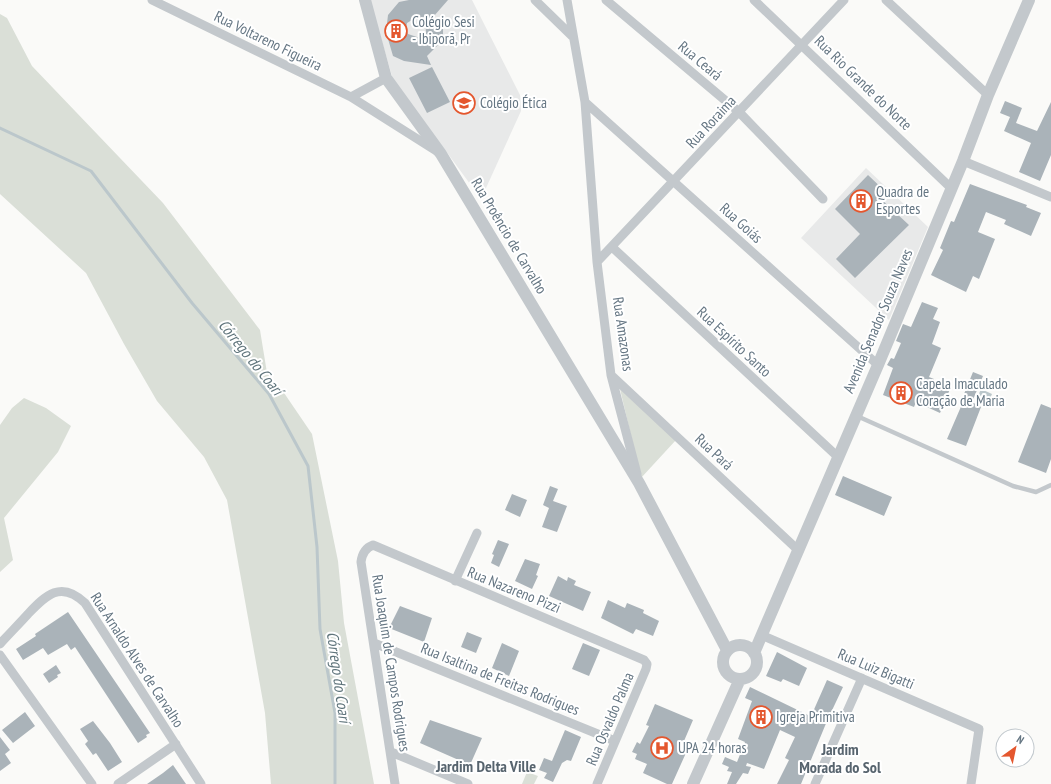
<svg xmlns="http://www.w3.org/2000/svg" width="1051" height="784" font-family="'PT Sans Narrow',sans-serif">
<style>
.built{fill:#e8e9e9}
.green{fill:#dadfd7}
.water{fill:#bbc7cb}
.lines{fill:none;stroke-linecap:round;stroke-linejoin:round}
.stream{stroke:#bbc7cb;stroke-width:3}
.building{fill:#aab3b9;fill-rule:evenodd}
.service{stroke:#c3c8cc;stroke-width:4.5}
.minor{stroke:#c3c8cc;stroke-width:9}
.tertiary{stroke:#c3c8cc;stroke-width:12}
.labels{text-anchor:middle;stroke-width:4;stroke-linejoin:round;paint-order:stroke}
.poi-label{font-size:15px;fill:#657683;stroke:#fff;text-anchor:start}
.street-label{font-size:15px;fill:#657683;stroke:#fff}
.water-label{font-size:16px;font-style:italic;fill:#60757c;stroke:#fff}
.neighbourhood-label{font-size:16px;font-weight:bold;fill:#57646e;stroke:#fff}
</style>
<rect width="100%" height="100%" fill="#fafaf8"/>
<path class="built" d="M370,0h102l48,95 1,16 -40,88 -38,-52 -47,-57z
M866,168l62,59 -39,93 -88,-82z"/>
<path class="green" d="M0,14l7,4 25,48 131,137 97,127 7,43 13,14 32,47 26,127 6,62 30,161h-103l-6,-71 -38,-213 -23,-43 -47,-56 -33,-57 -38,-71 -86,-79z
M620,389l56,51 -35,38z
M24,398l22,10 25,18 -13,26 -54,66 9,42 -13,12v-147l12,-17z
M527,772l11,4 -4,8h-12z"/>
<path class="water" d="M981,389l11,5 -3,7 -11,-5z"/>
<g class="lines">
<path class="stream" d="M0,128l91,43 101,132 77,91 39,72 9,81 3,82 15,84v71"/>
</g>
<path class="building" d="M409,0h39l-21,24h16v16l-16,16 4,9 -27,-4 -11,-5 -7,-24 2,-17 11,-13zM425,17l1,16 -6,5 -12,-4 -2,-5 1,-6 5,-3z
M432,67l18,35 -23,11 -18,-35z
M1005,101l17,7 -6,15 21,8 14,-29v53l-11,26 -21,-9 12,-29 -27,-12 6,-14 -10,-4z
M868,175l20,19 -6,6 27,25 -54,53 -19,-19 24,-25 -25,-25z
M970,184l57,21 -1,2 15,6 -10,23 -27,-12 2,-4 -20,-8 -8,20 17,7 -16,40 -6,-3 -7,16 -35,-17 12,-25 -3,-2 11,-27 3,1z
M922,302l16,6 -5,11 7,3 -8,22 9,4 -12,29 5,2 -1,3 17,7 -10,24 -24,-11 -2,5 -31,-12 10,-27 -6,-3 4,-7 3,1 7,-16 -5,-2 7,-17 8,3z
M973,372l10,4 -11,26 9,5 -15,39 -19,-7 19,-44 -2,-1z
M1041,404l10,4v51l-5,14 -28,-11z
M843,476l49,21 -8,19 -49,-21z
M550,486l8,3 -5,12 14,5 -10,26 -15,-5 7,-19 -6,-3z
M512,494l15,6 -7,17 -15,-7z
M498,540l11,4 -10,23 -8,-4 3,-8 -2,-1z
M525,559l15,5 -4,11 2,1 -6,13 -17,-8z
M558,576l9,5 1,-4 8,4 -2,4 17,7 -8,19 -34,-15z
M608,600l17,8 2,-5 17,7 -1,3 16,8 -6,15 -17,-7 -3,5 -32,-16z
M400,606l32,12 -8,24 -35,-14z
M68,612l82,121 -4,2 1,2 -9,6 -63,-96 -4,3 -4,-6 -19,11 -5,-7 -20,12 -7,-11 20,-13 -1,-2z
M467,632l15,6 -6,15 -15,-6z
M502,643l17,8 -10,25 -17,-8z
M583,643l17,7 -11,26 -17,-7z
M777,652l30,16 -8,18 -16,-7 -2,3 -15,-6z
M56,665l5,8 -4,2 1,2 -9,6 -6,-9z
M827,680l16,7 -16,34 -26,63h-24l12,-24 -4,-2 10,-21 -15,-7 -16,39 -17,-6 -1,3 5,1 -3,7 -5,-1 -7,11h-9l5,-12 -5,-1 2,-4 -7,-3 3,-7 12,5 8,-20 -7,-3 14,-38 -7,-3 5,-11 58,28 1,-2 3,1z
M655,704l38,16 -9,21 6,3 -18,40h-5l-24,-11 4,-9 -12,-5 2,-5 -5,-2 5,-10 3,2 9,-18 -3,-1z
M25,712l10,14 -22,17 -11,-13z
M430,720l52,18 -12,27 -50,-22z
M93,721l17,22 12,19 -14,9 -12,-18 -3,2 -8,-11 3,-3 -8,-12z
M565,730l16,7 -10,24 -4,-1 -5,3 -9,19 -9,-4 3,-5 -8,-3 5,-12 8,3z
M0,737l10,13 -5,4 6,9 -11,8z
M173,765l13,19h-39l16,-11z"/>
<g class="lines">
<path class="service" d="M857,416l156,70 23,6 15,-7"/>
<path class="minor" d="M152,0l199,97 87,55
M535,0l37,36
M567,0l18,102 12,160 14,113 26,99
M606,0l133,112 84,87
M754,0l197,188
M886,0l102,95
M351,97l35,-19
M585,102l293,263
M963,161l88,36
M612,247l226,210
M597,262l247,-262
M611,375l187,175
M455,581l22,-48
M761,635l218,94 -8,55
M374,643l241,98
M0,644c9,-10 19,-20 28,-30 18,-19 33,-34 57,-11l116,181
M0,655l92,129
M391,752l77,32
M118,784l58,-40
M395,784l-34,-222c1,-8 4,-14 12,-17l271,115 3,4 -1,5 -49,115
M815,784l47,-106"/>
<path class="tertiary" d="M365,0l21,78 55,76 198,329 88,167
M723 662a17 17 0 1 1 34 0a17 17 0 1 1-34 0Z
M754,653l124,-288 85,-204 25,-66 41,-95
M693,784l47,-105"/>
</g>
<defs>
<g id="building-ring" transform="scale(1.15)"><circle r="9.5" fill="#fff" stroke="#e4572e" stroke-width="1.5"/><path d="M-4-6H4V6H1V3H-1V6H-4ZM-2.5-4.3h1.7v1.8h-1.7ZM.8-4.3h1.7v1.8H.8ZM-2.5-1h1.7V.8h-1.7ZM.8-1h1.7V.8H.8Z" fill="#e4572e"/></g>
<g id="school-ring" transform="scale(1.15)"><circle r="9.5" fill="#fff" stroke="#e4572e" stroke-width="1.5"/><path d="M0-5L7-2L0 1L-7-2ZM-4 1L0 2.5L4 1V4Q0 6-4 4Z" fill="#e4572e"/></g>
<g id="hospital-ring" transform="scale(1.15)"><circle r="9.5" fill="#fff" stroke="#e4572e" stroke-width="1.5"/><path d="M-5-5h3v3.5h4V-5h3V5h-3V1.5h-4V5h-3Z" fill="#e4572e"/></g>
</defs>
<g fill-rule="evenodd">
<use href="#building-ring" x="396" y="31"/>
<use href="#school-ring" x="464" y="103"/>
<use href="#building-ring" x="861" y="201"/>
<use href="#building-ring" x="901" y="393"/>
<use href="#building-ring" x="761" y="717"/>
<use href="#hospital-ring" x="662" y="748"/>
</g>
<g class="labels">
<g class="poi-label">
<text x="412" y="27">Colégio Sesi<tspan x="412" dy="17">- Ibiporã, Pr</tspan></text>
<text x="480" y="108">Colégio Ética</text>
<text x="876" y="197">Quadra de<tspan x="876" dy="17">Esportes</tspan></text>
<text x="916" y="389">Capela Imaculado<tspan x="916" dy="17">Coração de Maria</tspan></text>
<text x="776" y="722">Igreja Primitiva</text>
<text x="678" y="753">UPA 24 horas</text>
</g>
<g class="street-label">
<text transform="translate(268 41) rotate(26)" y="5">Rua Voltareno Figueira</text>
<text transform="translate(700 61) rotate(40)" y="5">Rua Ceará</text>
<text transform="translate(863 83) rotate(44)" y="5">Rua Rio Grande do Norte</text>
<text transform="translate(711 122) rotate(-47)" y="5">Rua Roraima</text>
<text transform="translate(741 223) rotate(42)" y="5">Rua Goiás</text>
<text transform="translate(509 236) rotate(59)" y="5">Rua Proêncio de Carvalho</text>
<text transform="translate(878 321) rotate(-67)" y="5">Avenida Senador Souza Naves</text>
<text transform="translate(623 334) rotate(82)" y="5">Rua Amazonas</text>
<text transform="translate(734 342) rotate(43)" y="5">Rua Espírito Santo</text>
<text transform="translate(714 452) rotate(43)" y="5">Rua Pará</text>
<text transform="translate(514 590) rotate(22)" y="5">Rua Nazareno Pizzi</text>
<text transform="translate(137 660) rotate(57)" y="5">Rua Arnaldo Alves de Carvalho</text>
<text transform="translate(391 663) rotate(81)" y="5">Rua Joaquim de Campos Rodrigues</text>
<text transform="translate(876 669) rotate(23)" y="5">Rua Luiz Bigatti</text>
<text transform="translate(500 679) rotate(22)" y="5">Rua Isaltina de Freitas Rodrigues</text>
<text transform="translate(610 719) rotate(-67)" y="5">Rua Osvaldo Palma</text>
</g>
<g class="water-label">
<text transform="translate(251 357) rotate(51)" y="6">Córrego do Coarí</text>
<text transform="translate(339 677) rotate(82)" y="6">Córrego do Coarí</text>
</g>
<g class="neighbourhood-label">
<text x="840" y="755">Jardim<tspan x="840" dy="18">Morada do Sol</tspan></text>
<text x="486" y="772">Jardim Delta Ville</text>
</g>
</g>
<g transform="translate(1015 748) rotate(33)"><circle r="19" fill="#ffffff" stroke="#c1c8cd"/>
<path d="M0-3L7 15L0 10L-7 15Z" fill="#e4572e"/>
<text y="-6" font-size="11" font-weight="bold" text-anchor="middle" fill="#657683">N</text>
</g>
</svg>
